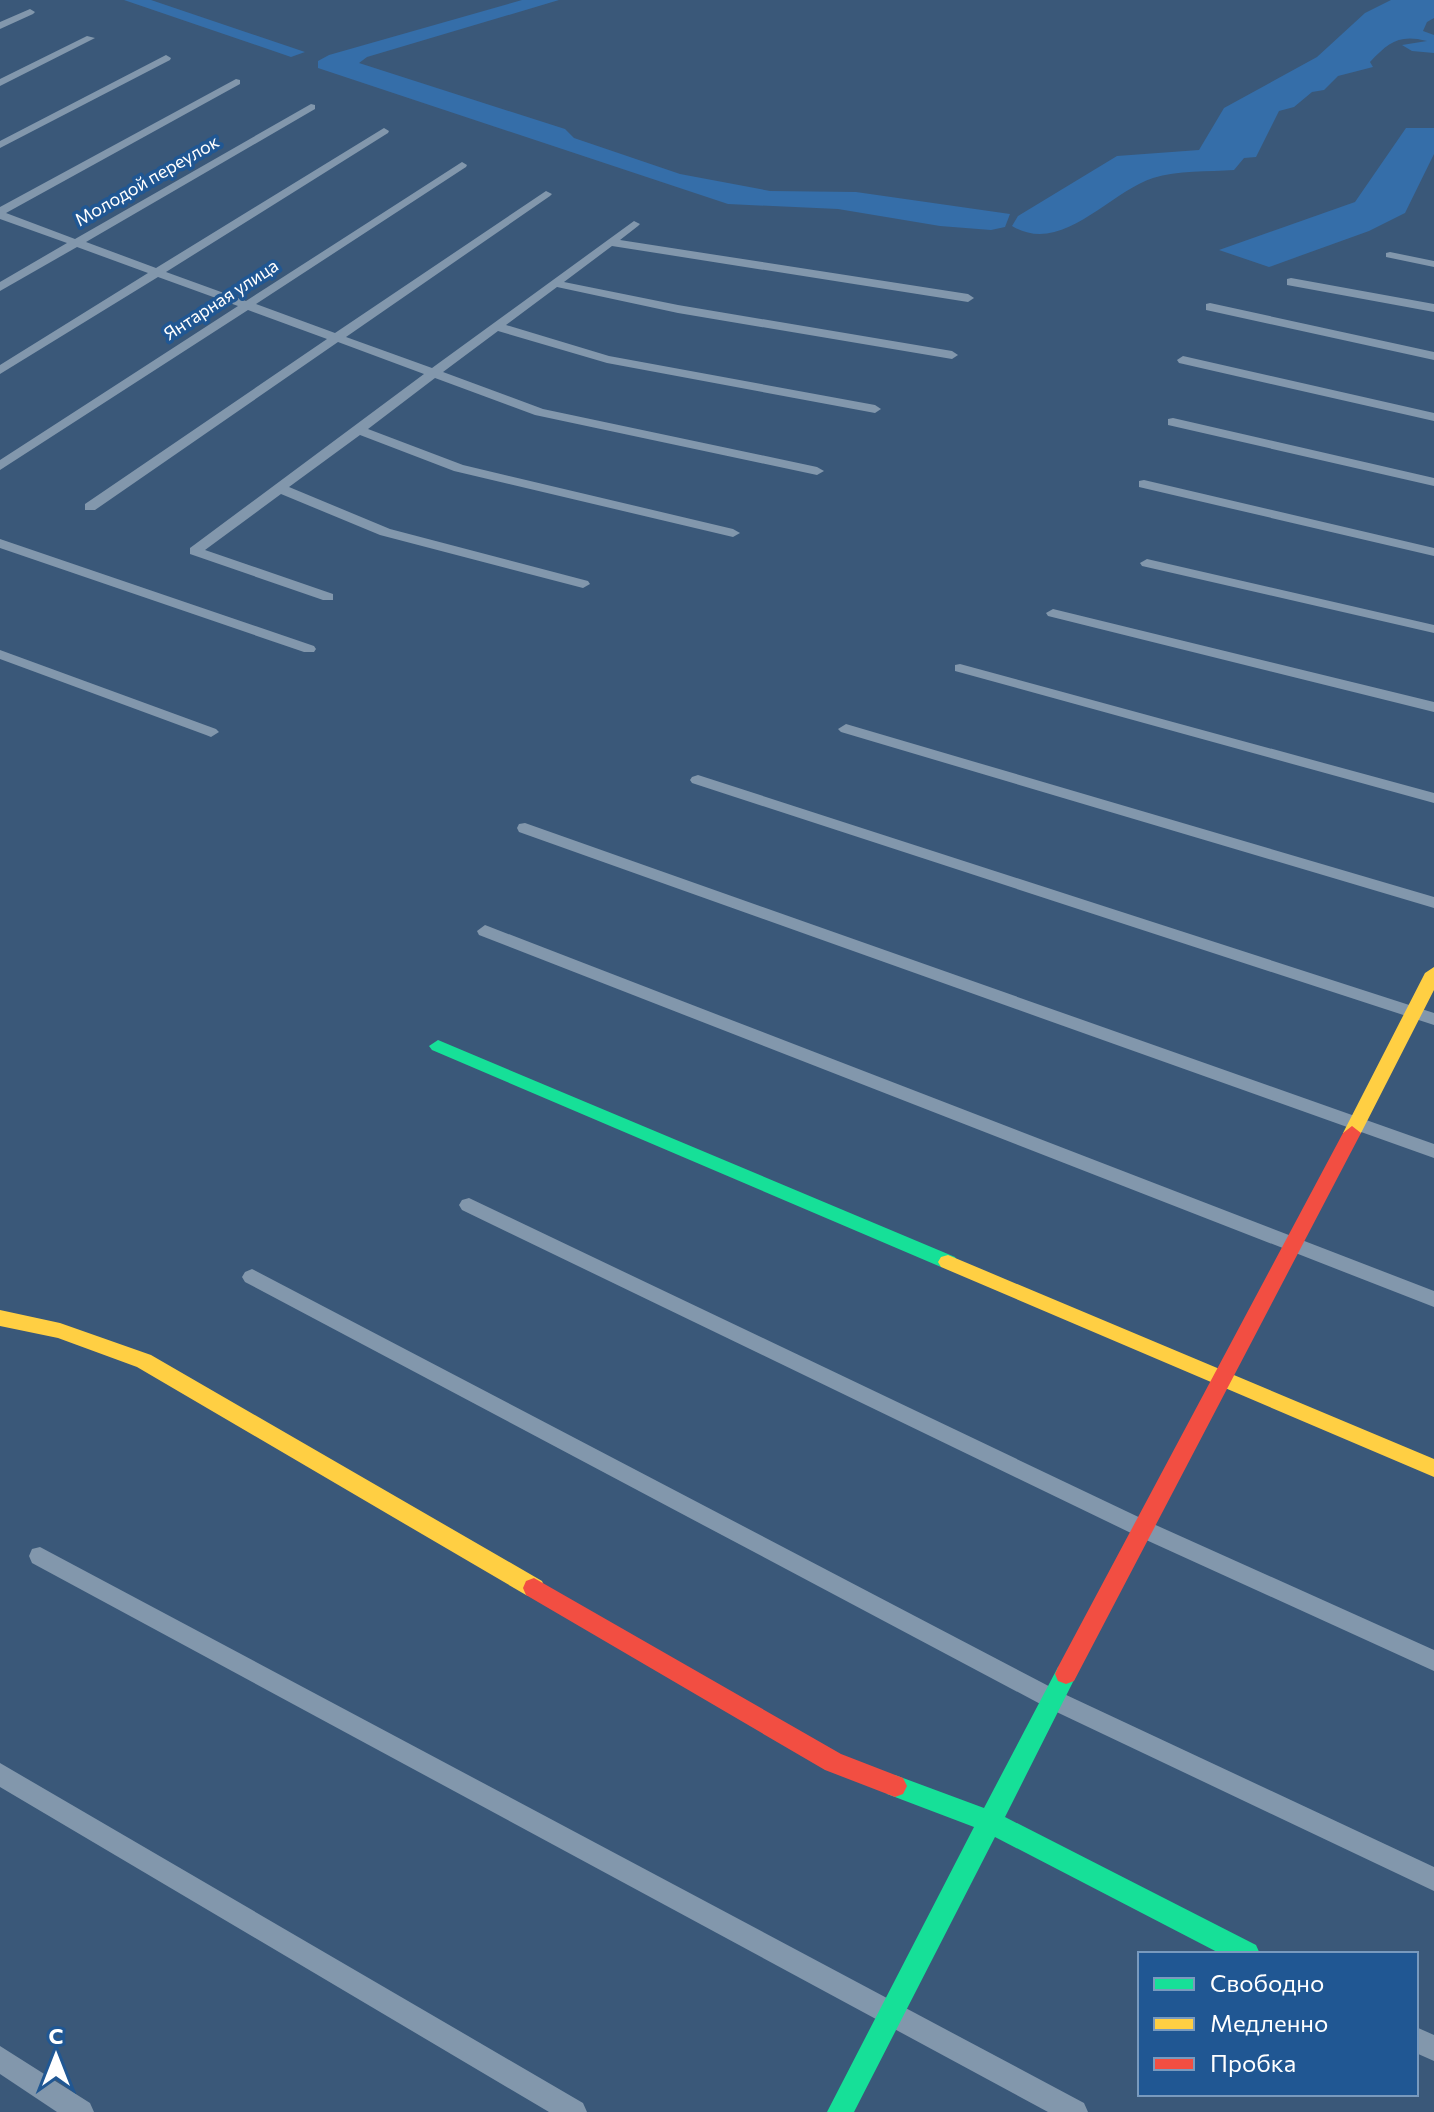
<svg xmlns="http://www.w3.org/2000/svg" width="1434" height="2112" font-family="Commissioner,sans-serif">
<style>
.green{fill:#356ea9}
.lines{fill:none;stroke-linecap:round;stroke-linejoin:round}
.street{fill:#8297ac;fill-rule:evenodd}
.fast{fill:#16e098;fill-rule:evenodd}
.slow{fill:#ffcf43;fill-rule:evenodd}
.jam{fill:#f24e42;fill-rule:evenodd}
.labels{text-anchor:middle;stroke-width:7;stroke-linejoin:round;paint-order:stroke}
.far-street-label{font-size:18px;fill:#fff;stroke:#205793}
</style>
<rect width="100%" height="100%" fill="#3a5879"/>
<path class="green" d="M124,0h27l154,52 -14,5z
M522,0h37l-192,57 -8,6 206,66 9,9 106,36 90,17 86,1 154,22 -5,13 -14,3 -51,-4 -102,-17 -110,-5 -410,-136v-7l11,-6z
M1391,0h43v18l-7,4 -4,9 11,4v18l-22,-2 -10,-6 25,-4c-28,-7 -38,1 -57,21l3,5 -35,9 -14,14 -12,2 -18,15 -15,4 -23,46 -12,1 -10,12c-25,2 -57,0 -81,8 -44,14 -91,78 -141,48l6,-10 99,-60 82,-6 25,-42 93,-51 48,-44z
M1406,128h28v26l-29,59 -36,18 -100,36 -50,-17 136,-48z"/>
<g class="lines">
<path class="street" d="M30,9l5,3 -2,2 -33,15v-7z
M87,36l8,2 -95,48v-7z
M166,55l5,3 -1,2 -170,88v-7z
M236,79l4,1v4l-234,129 69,26 236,-135 4,1v4l-229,133 70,26 228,-140 5,3 -1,2 -222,139 80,29 216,-139 5,3 -1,2 -210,137 79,29 211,-142 6,3 -2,2 -204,141 86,31 202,-147 6,3 -2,2 -18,14 348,54 6,4 -6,4 -356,-56 -48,36 114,23 274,46 6,4 -6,4 -274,-46 -121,-26 -51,38 103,31 266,49 6,4 -6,4 -268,-50 -109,-32 -55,41 100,37 274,58 7,4 -7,4 -282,-60 -100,-37 -67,51 95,36 270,64 7,4 -7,4 -279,-66 -94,-36 -71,52 101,42 198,52 2,3 -7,4 -203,-53 -99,-41 -76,56 128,44v6h-10l-133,-46v-6l234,-174 -86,-32 -243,168h-10v-6l242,-165 -79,-29 -248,160v-10l238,-154 -80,-29 -158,97v-9l148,-92 -71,-26 -77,44v-9l67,-39 -67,-24v-12z
M1390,252l44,9v6l-48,-10v-4z
M1291,278l143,26v8l-147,-27v-6z
M1210,303l224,49v8l-228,-50v-6z
M1183,356l251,57v8l-255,-58 -2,-3z
M1173,418l261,60v8l-266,-61v-6z
M1144,480l290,68v8l-295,-69v-6z
M0,539l314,107 2,3 -2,3h-10l-304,-104z
M1147,559l287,66v8l-292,-67 -2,-3z
M1053,609l381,93v10l-386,-96 -2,-3z
M0,650l216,79 3,3 -8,5 -5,-2 -206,-76z
M960,664l474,129v10l-479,-132v-6z
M846,724l588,173v11l-593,-176 -3,-3z
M698,775l736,238v12l-742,-242 -2,-3 2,-3z
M525,823l909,321v14l-915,-326 -2,-4 2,-4z
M485,925l949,366v16l-955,-372 -2,-4z
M469,1198l680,324 285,128v21l-301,-137 -671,-324 -3,-5 3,-5z
M252,1269l810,424 372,174v24l-388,-184 -801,-425 -3,-5 3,-5z
M40,1547l1044,556 4,9h-40l-1016,-549 -3,-7 3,-7z
M0,1763l583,340 4,9h-38l-549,-325z
M1416,2027l18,8v26l-18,-8z
M0,2046l90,57 4,9h-37l-57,-38z"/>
<path class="fast" d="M438,1040l517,217 3,5 -3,5h-14l-509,-217 -3,-4z
M1066,1664l8,3 3,7 -72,143 251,128 4,9h-39l-226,-117 -141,275h-27l147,-285 -87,-33 -4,-8 4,-8 8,-3 89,33 74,-141z"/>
<path class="slow" d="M1434,967v23l-73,143 -9,7 -7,-2 -2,-5 82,-160z
M948,1255l486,204v18l-493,-210 -3,-5 3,-5z
M0,1310l60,13 91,32 391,226 3,7 -3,7 -8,3 -8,-3 -389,-228 -79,-29 -58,-12z"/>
<path class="jam" d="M1352,1126l9,7 -287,548 -8,3 -8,-3 -3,-7 3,-7 285,-534z
M534,1578l307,176 62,24 4,8 -4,8 -8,3 -70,-27 -299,-175 -3,-7 3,-7z"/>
</g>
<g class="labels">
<g class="far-street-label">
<text transform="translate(147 181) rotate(-30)" y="6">Молодой переулок</text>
<text transform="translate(221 300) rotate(-33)" y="6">Янтарная улица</text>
</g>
</g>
<rect x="1138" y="1952" width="280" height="144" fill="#205793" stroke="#799abe" stroke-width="2"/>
<rect x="1154" y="1978" width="40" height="12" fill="#16e098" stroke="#799abe" stroke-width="2"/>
<text x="1210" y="1992" font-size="24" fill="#ffffff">Свободно</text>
<rect x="1154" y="2018" width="40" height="12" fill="#ffcf43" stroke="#799abe" stroke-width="2"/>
<text x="1210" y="2032" font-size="24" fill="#ffffff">Медленно</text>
<rect x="1154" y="2058" width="40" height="12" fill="#f24e42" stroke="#799abe" stroke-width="2"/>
<text x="1210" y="2072" font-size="24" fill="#ffffff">Пробка</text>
<g transform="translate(56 2056)" stroke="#205793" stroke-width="6" paint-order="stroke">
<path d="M0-6L14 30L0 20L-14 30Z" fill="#ffffff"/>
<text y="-12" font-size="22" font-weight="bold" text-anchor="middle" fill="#ffffff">С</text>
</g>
</svg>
